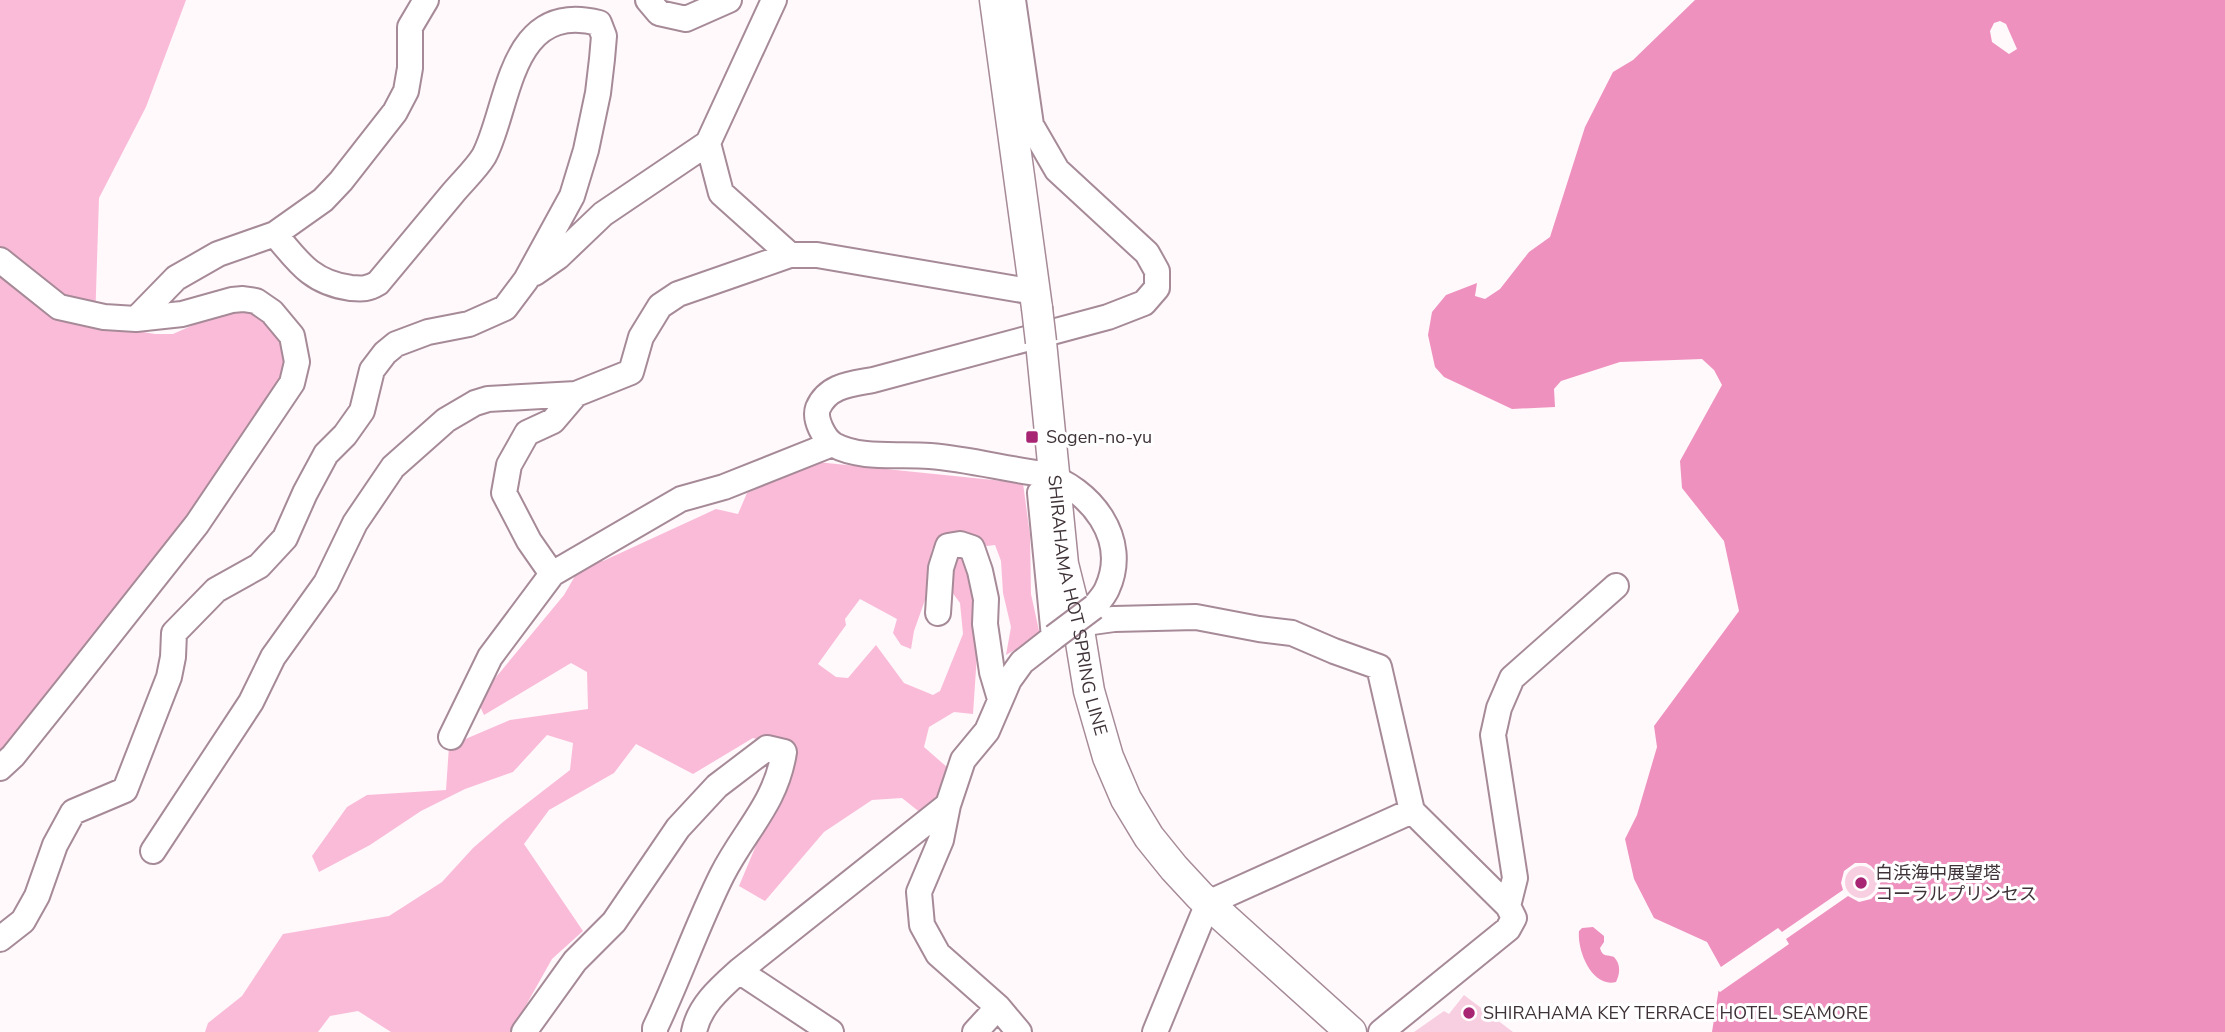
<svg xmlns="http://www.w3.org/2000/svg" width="2225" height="1032" font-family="'Nunito Sans','Noto Sans JP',sans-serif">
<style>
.green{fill:#fabbd9}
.water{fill:#ee91bf;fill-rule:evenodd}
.pier{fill:#fff9fb}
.building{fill:#f7cfe1}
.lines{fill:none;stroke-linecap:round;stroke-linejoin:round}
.minor-casing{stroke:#a68a97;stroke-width:28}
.major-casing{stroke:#a68a97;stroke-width:33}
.minor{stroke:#fff;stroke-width:24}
.major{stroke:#fff;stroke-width:30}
.minor-bridge-casing{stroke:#a68a97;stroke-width:28;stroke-linecap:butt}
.major-bridge-casing{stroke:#a68a97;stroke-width:33;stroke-linecap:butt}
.minor-bridge{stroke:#fff;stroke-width:24}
.major-bridge{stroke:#fff;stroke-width:30}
.poi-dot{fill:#a72573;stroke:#fff;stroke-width:2.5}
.labels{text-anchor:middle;stroke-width:6;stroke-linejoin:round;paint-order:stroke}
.poi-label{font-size:18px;fill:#3f3339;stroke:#fff;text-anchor:start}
.street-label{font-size:18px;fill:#3f3339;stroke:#fff}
</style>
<rect width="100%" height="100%" fill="#fff9fb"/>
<path class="green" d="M0,0h186l-40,107 -47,91 -4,126 60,10h18l47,-21 35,-4 16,9 18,38 -5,28 -129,178 -155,195z
M817,462l206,21 7,52 1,59 9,41 -34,20 5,-28 -8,-34 -2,-32 -6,-16 -8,1 -21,-13 -21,4 -13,12 -7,51 -11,31 -3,18 -10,-4 -8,-12 4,-14 -37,-20 -15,20 1,6 -28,39 18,13 12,1 28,-33 28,38 29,12 7,-4 23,-57 -3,-31 -14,-19 7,-27h10l17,53 -7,104 -19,-2 -25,15 -5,20 24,21 -8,31 -18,15 -20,-16 -30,2 -48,32 -59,69 -26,-15 57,-136 -43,-12 -60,36 -57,-30 -22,29 -65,37 -25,34 59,87 -31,28 -41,73h-120l-33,-21 -28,5 -12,16h-113l3,-9 34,-27 41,-62 106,-18 53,-34 31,-34 30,-26 67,-52 3,-27 -26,-8 -34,37 -48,17 -44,22 -51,34 -51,27 -7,-16 35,-49 20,-12 79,-5 3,-44 61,-26 78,-11 -1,-37 -16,-9 -87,52 -7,-15 87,-105 22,-38 17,4 113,-52 22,5 9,-21z"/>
<path class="water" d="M1695,0h530v1032h-513l10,-63 -15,-27 -53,-24 -20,-39 -9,-40 12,-24 20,-68 -3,-21 85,-115 -15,-70 -42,-53 -2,-27 42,-76 -8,-15 -12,-11 -82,3 -59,19 -7,8 1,18 -43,2 -68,-32 -9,-10 -7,-32 4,-23 14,-17 31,-12 -2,13 10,3 15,-10 29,-37 21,-15 35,-110 28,-55 20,-12zM2000,21l6,3 11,25 -8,5 -17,-12 -2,-11 4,-8z
M1593,927l11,9v6l-4,6c3,10 7,6 14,9 7,7 6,17 2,25 -24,6 -39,-31 -37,-51l3,-3z"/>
<path class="pier" d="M1855,863h11l5,3 8,9 1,10 -3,8 -6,6 -12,3 -11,-6 -62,43 3,5 -69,48 -5,-4 3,-19 60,-41 4,4 61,-42 -2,-7 3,-12z"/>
<path class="building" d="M1845 882a16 16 0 1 1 32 0a16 16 0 1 1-32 0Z
M1464,995l49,37h-99l30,-21 5,3z"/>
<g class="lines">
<g class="minor-casing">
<path id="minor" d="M648,0l11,13 27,6 43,-19
M1013,0l18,125 26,45 90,83 10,18v17l-13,15 -36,14 -235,63c-21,4 -45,5 -55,28 -4,11 6,31 16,37 28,15 66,8 96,11 38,3 75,13 113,18 48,15 87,65 64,115 -3,7 -9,13 -13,18
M708,143l13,50 69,62
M0,260l59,47 45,10 32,2 46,-5 50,-14 11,-1 13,2 16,11 20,24 5,26 -5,21 -95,141 -128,162 -56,70 -13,12
M535,273l23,-16 45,-43 105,-71 66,-143
M136,319l40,-41 42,-24 57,-20 48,-34 18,-19 54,-69 11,-21 4,-23v-41l16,-27
M552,574l-23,-33 -25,-48 5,-28 18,-32 26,-12 23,-27
M938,613l3,-45 7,-22 12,-2 12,4 8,23 6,28 -1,25 7,48 8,27
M1078,624l36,-5 82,-2 63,12 33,4 42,18 45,16 33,144 96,95 6,12 -6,11 -127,103
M451,737l39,-80 62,-83 129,-75 43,-12 108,-43
M153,851l98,-149 22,-45 53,-74 29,-60 38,-56 53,-47 29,-17 13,-4 88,-5 55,-22 10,-35 19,-31 18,-12 112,-39h27l217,37
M1508,906l7,-28 -22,-143 6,-27 13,-30 104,-92
M0,939l23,-18 14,-25 18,-51 18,-33 52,-22 44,-113 4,-20 1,-24 42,-43 43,-24 26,-28 20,-45 21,-39 19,-19 17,-24 10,-41 13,-17 11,-9 32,-12 41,-8 36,-16 21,-28 46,-84 14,-46 12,-57 4,-34 2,-23 -5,-13c-91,-23 -89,84 -115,133 -8,13 -21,25 -31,37 -25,30 -50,60 -75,90 -10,6 -15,6 -27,5 -39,-5 -53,-26 -76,-54
M739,971l92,61
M524,1032l51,-71 39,-39 64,-94 39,-42 50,-38 17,4c-8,52 -40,79 -62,123 -25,50 -43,103 -67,153v4
M694,1032c5,-26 26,-44 45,-61l209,-166
M975,1032l23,-25
M1019,1032l-21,-25 -60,-53 -16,-29 -3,-33 22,-52 7,-35 15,-45 24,-29 22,-51 13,-18 32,-25 -14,-144 15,-9
M1155,1032l53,-129 204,-92"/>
</g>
<g class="major-casing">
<g id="major">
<path d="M995,0l42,308"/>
<path id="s1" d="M1041,342l22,222 15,60 11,67 19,66 18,42 23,38 25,31 26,28 151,136"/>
</g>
</g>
<use href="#minor" class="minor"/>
<use href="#major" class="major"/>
<g class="minor-bridge-casing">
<path id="minor-bridge" d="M1054,637l40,-30"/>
</g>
<g class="major-bridge-casing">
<path id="major-bridge" d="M1037,308l4,34"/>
</g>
<use href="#minor-bridge" class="minor-bridge"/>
<use href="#major-bridge" class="major-bridge"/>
</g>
<g class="poi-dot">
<rect x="1025" y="430" width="14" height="14" rx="3.5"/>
<circle cx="1861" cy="883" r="7"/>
<circle cx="1469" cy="1013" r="7"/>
</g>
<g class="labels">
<g class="poi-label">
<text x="1046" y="443">Sogen-no-yu</text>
<text x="1875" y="879">白浜海中展望塔<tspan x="1875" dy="21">コーラルプリンセス</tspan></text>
<text x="1483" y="1019">SHIRAHAMA KEY TERRACE HOTEL SEAMORE</text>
</g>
<g class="street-label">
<text dy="6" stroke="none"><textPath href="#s1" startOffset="266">SHIRAHAMA HOT SPRING LINE</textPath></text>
</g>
</g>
</svg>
